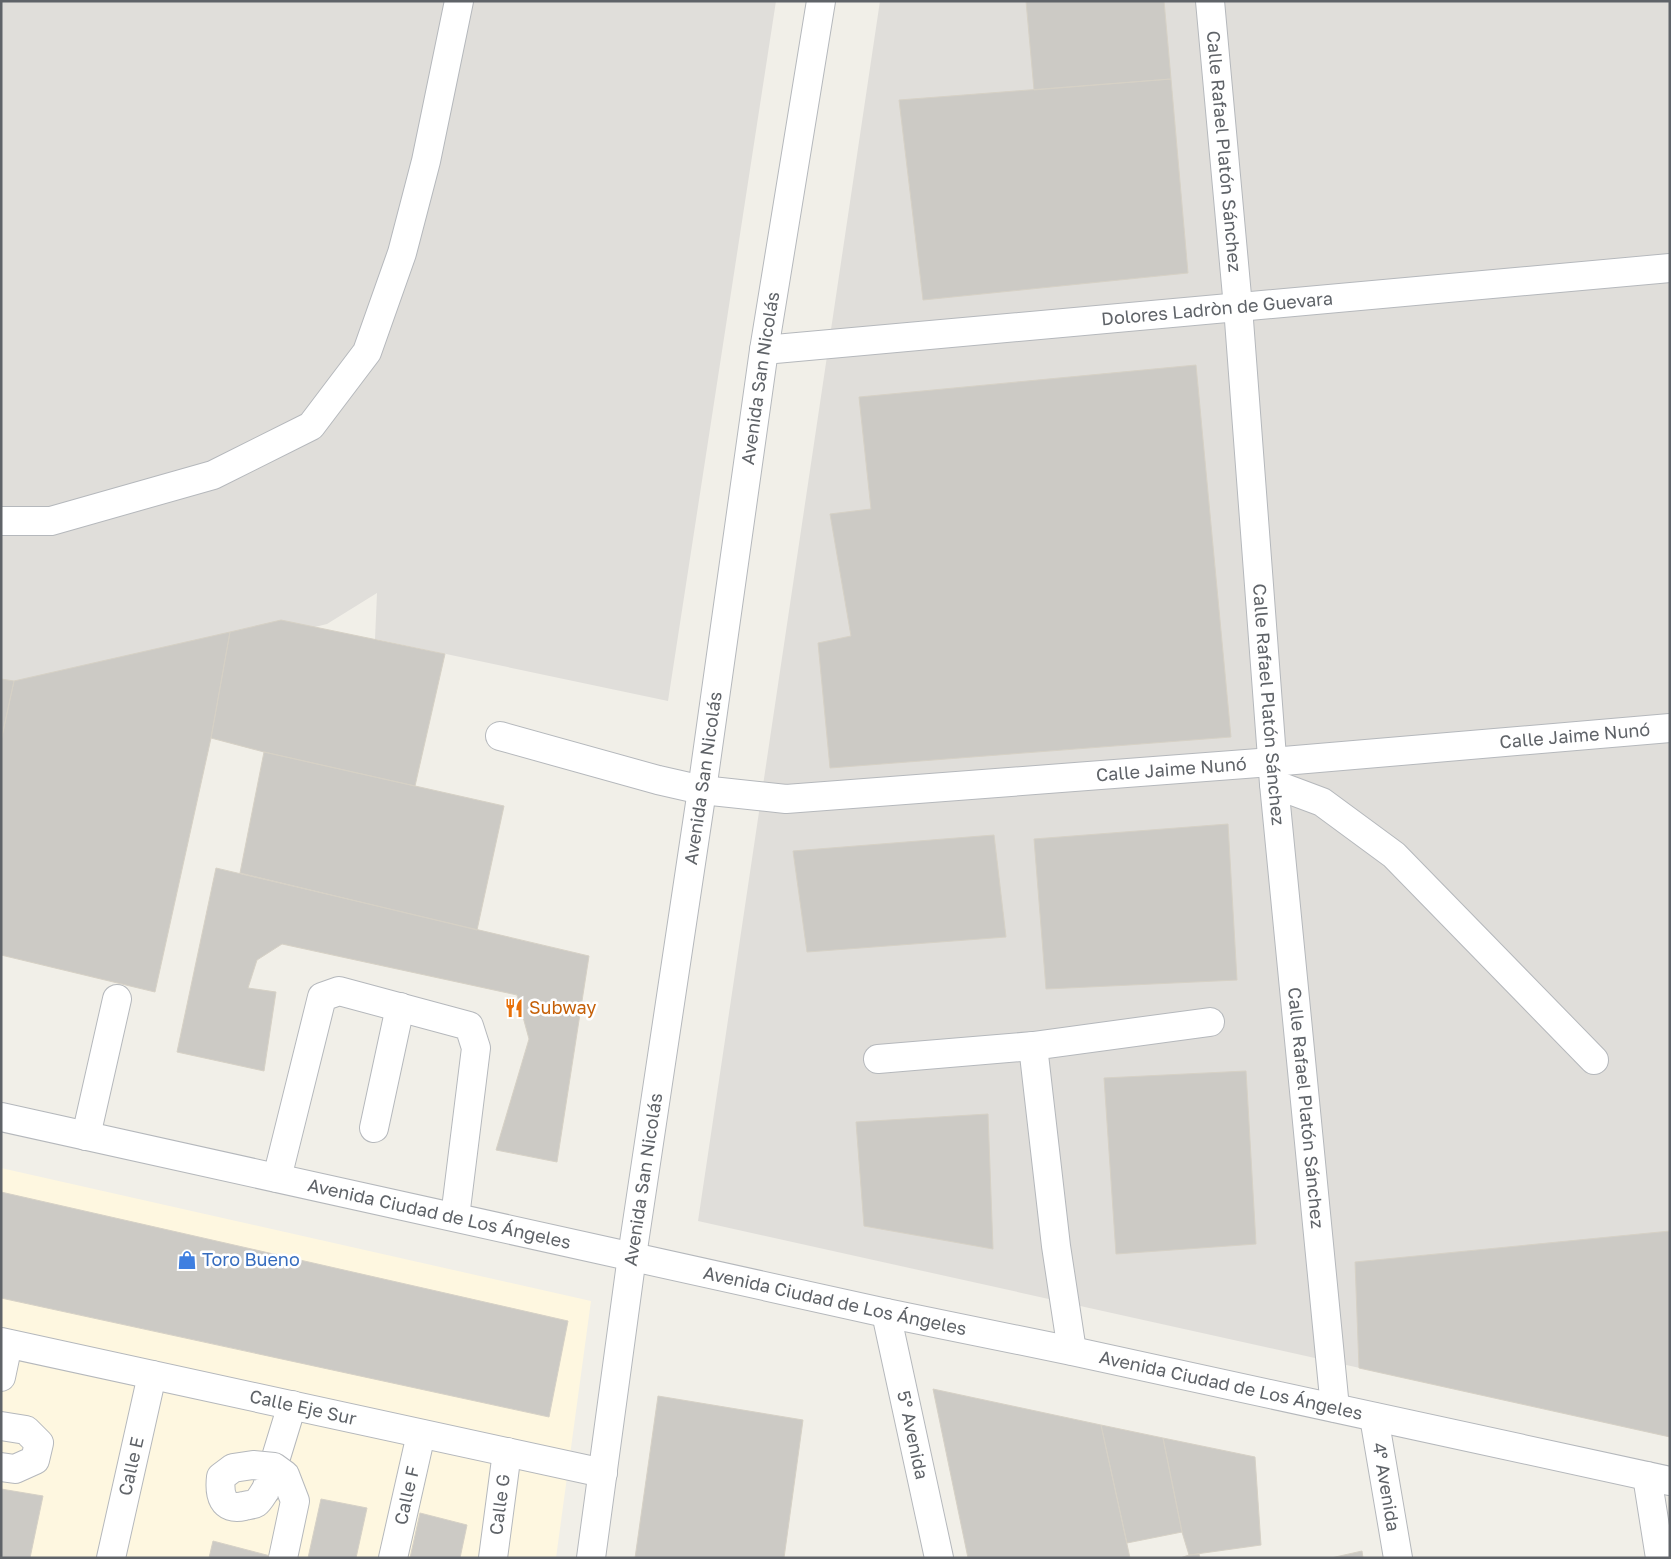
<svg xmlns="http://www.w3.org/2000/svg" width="1671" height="1559" font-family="'Golos Text',sans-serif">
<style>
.commercial{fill:#fef7e0}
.industrial{fill:#e0deda}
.building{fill:#cccac5;stroke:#d6d1c6}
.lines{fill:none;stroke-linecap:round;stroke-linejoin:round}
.minor-casing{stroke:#b5b8bc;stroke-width:30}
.minor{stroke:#fff;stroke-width:28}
.minor-bridge-casing{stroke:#b5b8bc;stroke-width:30;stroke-linecap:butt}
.minor-bridge{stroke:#fff;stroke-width:28}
.labels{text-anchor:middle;stroke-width:5;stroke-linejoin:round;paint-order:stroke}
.street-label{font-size:18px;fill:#5f6368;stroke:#fff}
.food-label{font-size:18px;fill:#c56008;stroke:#fff;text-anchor:start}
.shop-label{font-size:18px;fill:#366cbe;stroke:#fff;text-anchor:start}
</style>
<rect width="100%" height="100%" fill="#f1efe8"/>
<path class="commercial" d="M1,1168l590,133 -35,257h-555z"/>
<path class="industrial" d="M1,1h775l-108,700 -293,-62 2,-46 -50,31 -258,63 -68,-3z
M880,1h790v1436l-972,-216z"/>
<path class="building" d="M1026,1h138l7,78 -137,11z
M1171,79l17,194 -265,27 -24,-200z
M1196,365l35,372 -401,31 -12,-125 33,-7 -21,-122 41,-5 -12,-112z
M281,620l164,34 -30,132 -151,-34 -53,-14 19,-106z
M230,632l-19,106 -56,254 -154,-37v-214l13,-60z
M1,679l13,2 -13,60z
M264,752l240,54 -27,124 -237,-57z
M1228,824l9,156 -191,9 -12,-150z
M994,835l12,102 -199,15 -14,-101z
M216,868l373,88 -32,206 -61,-12 33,-111 -12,-44 -235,-51 -25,16 -9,28 28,4 -12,79 -87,-19z
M1246,1071l10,173 -140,10 -12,-176z
M988,1114l5,135 -129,-23 -8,-104z
M1,1192l567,129 -19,96 -548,-119z
M1670,1231v206l-311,-69 -4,-106z
M933,1389l168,36 29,133h-162z
M658,1396l145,24 -19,138h-149z
M1101,1425l62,13 19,94 -55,11z
M1163,1438l92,19 6,88 -72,10 -7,-23z
M1,1489l42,7 -13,62h-29z
M321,1499l46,9 -11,50h-48z
M420,1513l47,12 -7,33h-50z
M213,1541l65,17h-69z
M1362,1551l1,7h-32z
M1199,1554l1,4h-20l9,-3z"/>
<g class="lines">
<g class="minor-casing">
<g id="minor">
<path id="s1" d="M1210,1l28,306 36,477 61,624"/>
<path id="s2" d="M764,350l906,-82"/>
<path d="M1,521h50l162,-46 98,-49 56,-74 35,-99 24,-92 33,-160"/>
<path id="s3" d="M500,736l158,44 44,10 84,9 486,-37 398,-34"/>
<path d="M1274,784l48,18 72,53 200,205"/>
<path d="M878,1059l155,-13"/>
<path id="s4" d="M1,1117l885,196 186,38 598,130"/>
<path d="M374,1128l26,-121"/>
<path d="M86,1136l31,-137"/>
<path d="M277,1178l45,-181 17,-6 130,35 7,22 -21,169"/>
<path id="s5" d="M886,1313l53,245"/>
<path id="s6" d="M1,1342l602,131"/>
<path d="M1072,1351l-16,-105 -23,-200 177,-24"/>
<path d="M1,1377l7,-33"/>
<path id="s7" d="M1374,1417l24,141"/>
<path d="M1,1426l25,4 13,13 -4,17 -20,9 -14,-2"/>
<path d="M1647,1476l13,82"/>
<path d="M266,1490l26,-85"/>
<path id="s8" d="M111,1558l41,-183"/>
<path id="s9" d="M393,1558l28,-124"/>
<path id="s10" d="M493,1558l14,-106"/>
<path id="s11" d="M591,1558l41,-302 70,-466 62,-440 57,-349"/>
</g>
</g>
<use href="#minor" class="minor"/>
<g class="minor-bridge-casing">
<path id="minor-bridge" d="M265,1491c-2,3 -6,10 -9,12 -3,2 -9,2 -12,3 -22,5 -25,-12 -23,-29l12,-9 20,-3 21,2 11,8 10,26 -12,57"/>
</g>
<use href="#minor-bridge" class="minor-bridge"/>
</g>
<defs>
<g id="restaurant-bare" transform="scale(1.5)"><path d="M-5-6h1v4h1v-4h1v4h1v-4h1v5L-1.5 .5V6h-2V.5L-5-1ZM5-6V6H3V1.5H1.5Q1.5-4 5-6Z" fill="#e8710a" stroke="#fff" stroke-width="2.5" paint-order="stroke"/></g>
<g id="shop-bare" transform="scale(1.5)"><path d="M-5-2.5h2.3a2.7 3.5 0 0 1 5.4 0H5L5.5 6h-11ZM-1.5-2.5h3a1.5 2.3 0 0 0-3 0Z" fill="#3f7fe0" stroke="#fff" stroke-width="2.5" paint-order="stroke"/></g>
</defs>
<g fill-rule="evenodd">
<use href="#restaurant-bare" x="514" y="1008"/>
<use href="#shop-bare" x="187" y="1260"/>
</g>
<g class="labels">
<g class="street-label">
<text dy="6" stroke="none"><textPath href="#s1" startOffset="151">Calle Rafael Platón Sánchez</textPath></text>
<text dy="6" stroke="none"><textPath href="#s2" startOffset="455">Dolores Ladròn de Guevara</textPath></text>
<text dy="6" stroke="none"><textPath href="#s11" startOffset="1192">Avenida San Nicolás</textPath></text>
<text dy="6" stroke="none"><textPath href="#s1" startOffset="706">Calle Rafael Platón Sánchez</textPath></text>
<text dy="6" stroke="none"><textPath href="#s3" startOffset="1085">Calle Jaime Nunó</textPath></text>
<text dy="6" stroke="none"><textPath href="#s3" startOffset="680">Calle Jaime Nunó</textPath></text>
<text dy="6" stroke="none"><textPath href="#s11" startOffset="788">Avenida San Nicolás</textPath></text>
<text dy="6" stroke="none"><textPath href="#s1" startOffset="1111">Calle Rafael Platón Sánchez</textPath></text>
<text dy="6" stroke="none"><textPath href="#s11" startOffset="382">Avenida San Nicolás</textPath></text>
<text dy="6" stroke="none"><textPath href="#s4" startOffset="449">Avenida Ciudad de Los Ángeles</textPath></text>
<text dy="6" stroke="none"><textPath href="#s4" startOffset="854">Avenida Ciudad de Los Ángeles</textPath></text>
<text dy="6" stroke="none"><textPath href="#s4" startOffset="1259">Avenida Ciudad de Los Ángeles</textPath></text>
<text dy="6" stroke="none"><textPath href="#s6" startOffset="309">Calle Eje Sur</textPath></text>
<text dy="6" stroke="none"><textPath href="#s5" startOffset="125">5° Avenida</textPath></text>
<text dy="6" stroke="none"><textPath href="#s8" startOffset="94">Calle E</textPath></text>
<text dy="6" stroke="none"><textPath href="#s7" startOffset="71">4° Avenida</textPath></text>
<text dy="6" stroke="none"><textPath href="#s9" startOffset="64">Calle F</textPath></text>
<text dy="6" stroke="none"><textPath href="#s10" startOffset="54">Calle G</textPath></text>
</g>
<g class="food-label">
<text x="529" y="1014">Subway</text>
</g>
<g class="shop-label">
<text x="202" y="1266">Toro Bueno</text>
</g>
</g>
<rect width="1671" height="1559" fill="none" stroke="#5f6368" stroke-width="5"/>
</svg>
